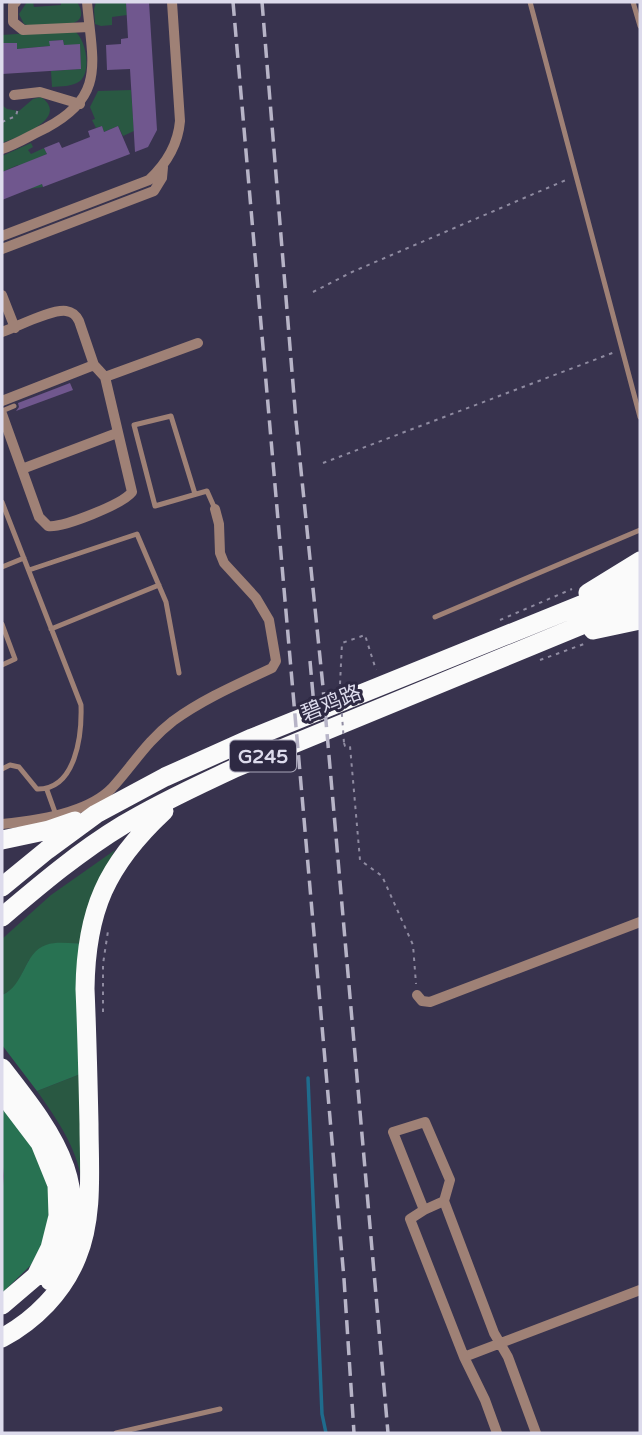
<svg xmlns="http://www.w3.org/2000/svg" width="642" height="1435" font-family="'Varela Round','Noto Sans SC',sans-serif">
<style>
.green{fill:#295842}
.forest{fill:#287252}
.lines{fill:none;stroke-linecap:round;stroke-linejoin:round}
.stream{stroke:#1f6c8d;stroke-width:3.5}
.building{fill:#70578e}
.path{stroke:#8f8ba1;stroke-width:2;stroke-dasharray:3.5 5;stroke-linecap:butt}
.lane{stroke:#9f8176;stroke-width:5}
.street{stroke:#9f8176;stroke-width:10}
.highway{stroke:#fafafa;stroke-width:19}
.rail{stroke:#b7b4c7;stroke-width:3.5;stroke-dasharray:14 7;stroke-linecap:butt}
.path-bridge{stroke:#8f8ba1;stroke-width:2;stroke-dasharray:3.5 5;stroke-linecap:butt}
.labels{text-anchor:middle;stroke-width:6;stroke-linejoin:round;paint-order:stroke}
.shield{fill:#2e2943;stroke:#a8a6b9;stroke-width:2}
.shield-label{font-size:19px;font-weight:bold;fill:#dddbec}
.street-label{font-size:21px;fill:#dddbec;stroke:#2e2943}
</style>
<rect width="100%" height="100%" fill="#38334e"/>
<path class="green" d="M27,2h6l1,5 27,-2v-3h16c19,30 -31,23 -47,24l-6,-2 -5,-10z
M96,2h30l1,13 -15,2v8l-11,1 -6,-2 -1,-15z
M73,30c13,7 19,41 7,51 -8,6 -19,5 -28,6l-1,-16 30,-2 -1,-24h-16l-1,-5 -13,1v5l-33,3 -1,-6h-13l-1,6v-14z
M131,90l3,41 -11,5 -5,-10 -14,6 -2,-6 -6,2 -4,-8 3,-1 -5,-12 8,-16z
M41,97c30,21 -24,41 -39,46v-38l5,4 12,2 14,-12z
M31,143l2,4 -5,3 3,4 13,-6 3,6 -14,6 10,27 -15,2 -10,-24 -16,7v-16z
M115,850l-23,45 -11,48 -29,1 -23,16 -14,28 -13,7v-56l49,-44z
M83,1073l-1,109c-6,-36 -24,-61 -45,-91z"/>
<path class="forest" d="M81,943l2,130 -46,18 -35,-46v-50c23,-9 21,-42 44,-50 11,-4 24,-1 35,-2z
M2,1098l28,39 21,59 -5,41 -15,28 -29,28v-98l2,-19 -2,-17z"/>
<g class="lines">
<path class="stream" d="M308,1078l14,336 4,19"/>
</g>
<path class="building" d="M126,2h23l8,128 -9,17 -13,5 -5,-83 -23,1 -1,-25 15,-1v-5l7,-1z
M63,40l1,5 16,-1 1,25 -79,5v-31h15v6l33,-3 -1,-5z
M102,126l2,6 14,-6 12,28 -87,33 -1,-3 -40,16v-28l45,-18 -3,-6 15,-6 3,6 28,-11 -2,-6z
M70,383l3,7 -57,21 3,-4 -1,-4z"/>
<g class="lines">
<path class="path" d="M2,122l14,-6 2,-8
M313,292l39,-20 214,-92
M323,463l292,-111
M500,620l72,-31
M540,660l44,-16
M340,684l2,-41 23,-8 11,35
M344,743l1,3h5l10,114 22,16 31,69 3,39
M103,1012v-48l5,-33"/>
<path class="lane" d="M530,2l110,415
M633,2l7,24
M2,411l12,-5
M195,494l-24,-78 -37,9 21,81 52,-15 8,18
M2,567l22,-9
M29,570l108,-36 29,68 13,71
M435,617l205,-87
M2,624l13,35 -13,6
M51,629l108,-44
M2,769l8,-4 9,2 18,22c39,1 45,-54 44,-84l-79,-203
M47,790l9,25
M116,1433l104,-24"/>
<path class="street" d="M16,2l-3,3v17l10,8 66,-3
M14,95l26,-3 40,12
M2,149c15,-5 29,-14 44,-21 61,-32 46,-67 41,-126
M2,236l147,-56c16,-15 29,-35 31,-59l-8,-119
M2,249l152,-58 8,-13 1,-11
M2,295l13,33
M2,332c15,-5 49,-23 64,-21 7,1 10,4 13,10l15,44 11,12 93,-34
M2,401l92,-36
M2,414l37,103 9,9c15,2 75,-22 84,-34l-27,-115
M22,469l95,-36
M2,824c33,-3 86,-11 110,-36 21,-23 35,-47 61,-67 30,-22 65,-37 99,-53l4,-7 -7,-41 -13,-22 -32,-35 -4,-10 -1,-29 -4,-15
M417,995l5,6 8,1 210,-80
M444,1201l50,132 14,24 28,76
M424,1210l-31,-78 32,-10 25,58 -6,21 -20,9 -14,9 54,138 176,-67
M464,1357l21,43 12,33"/>
<path class="highway" d="M588,593l52,-32
M593,630l47,-10
M2,840l47,-10 26,-9
M2,887l45,-37 49,-36 69,-37 87,-39 388,-157
M2,917c39,-33 78,-66 121,-92 36,-22 74,-39 112,-57l405,-167
M2,1068c54,69 98,125 48,213
M2,1093l38,50 17,42 1,31 -8,32 -14,28 -34,29
M2,1338c33,-18 61,-46 75,-81 17,-41 12,-90 12,-133 -1,-45 -2,-90 -4,-135 1,-78 21,-124 79,-178"/>
<path class="rail" d="M233,2l111,1277 10,154
M262,2l34,419 27,266 65,746
M310,661l5,56"/>
<path class="path-bridge" d="M340,688l4,55"/>
</g>
<g class="labels">
<rect class="shield" x="230" y="740.5" width="66" height="31" rx="5"/>
<g class="shield-label">
<text x="263" y="763">G245</text>
</g>
<g class="street-label">
<text transform="translate(331 703) rotate(-22)" y="7">碧鸡路</text>
</g>
</g>
<rect width="642" height="1435" fill="none" stroke="#dddbec" stroke-width="7"/>
</svg>
